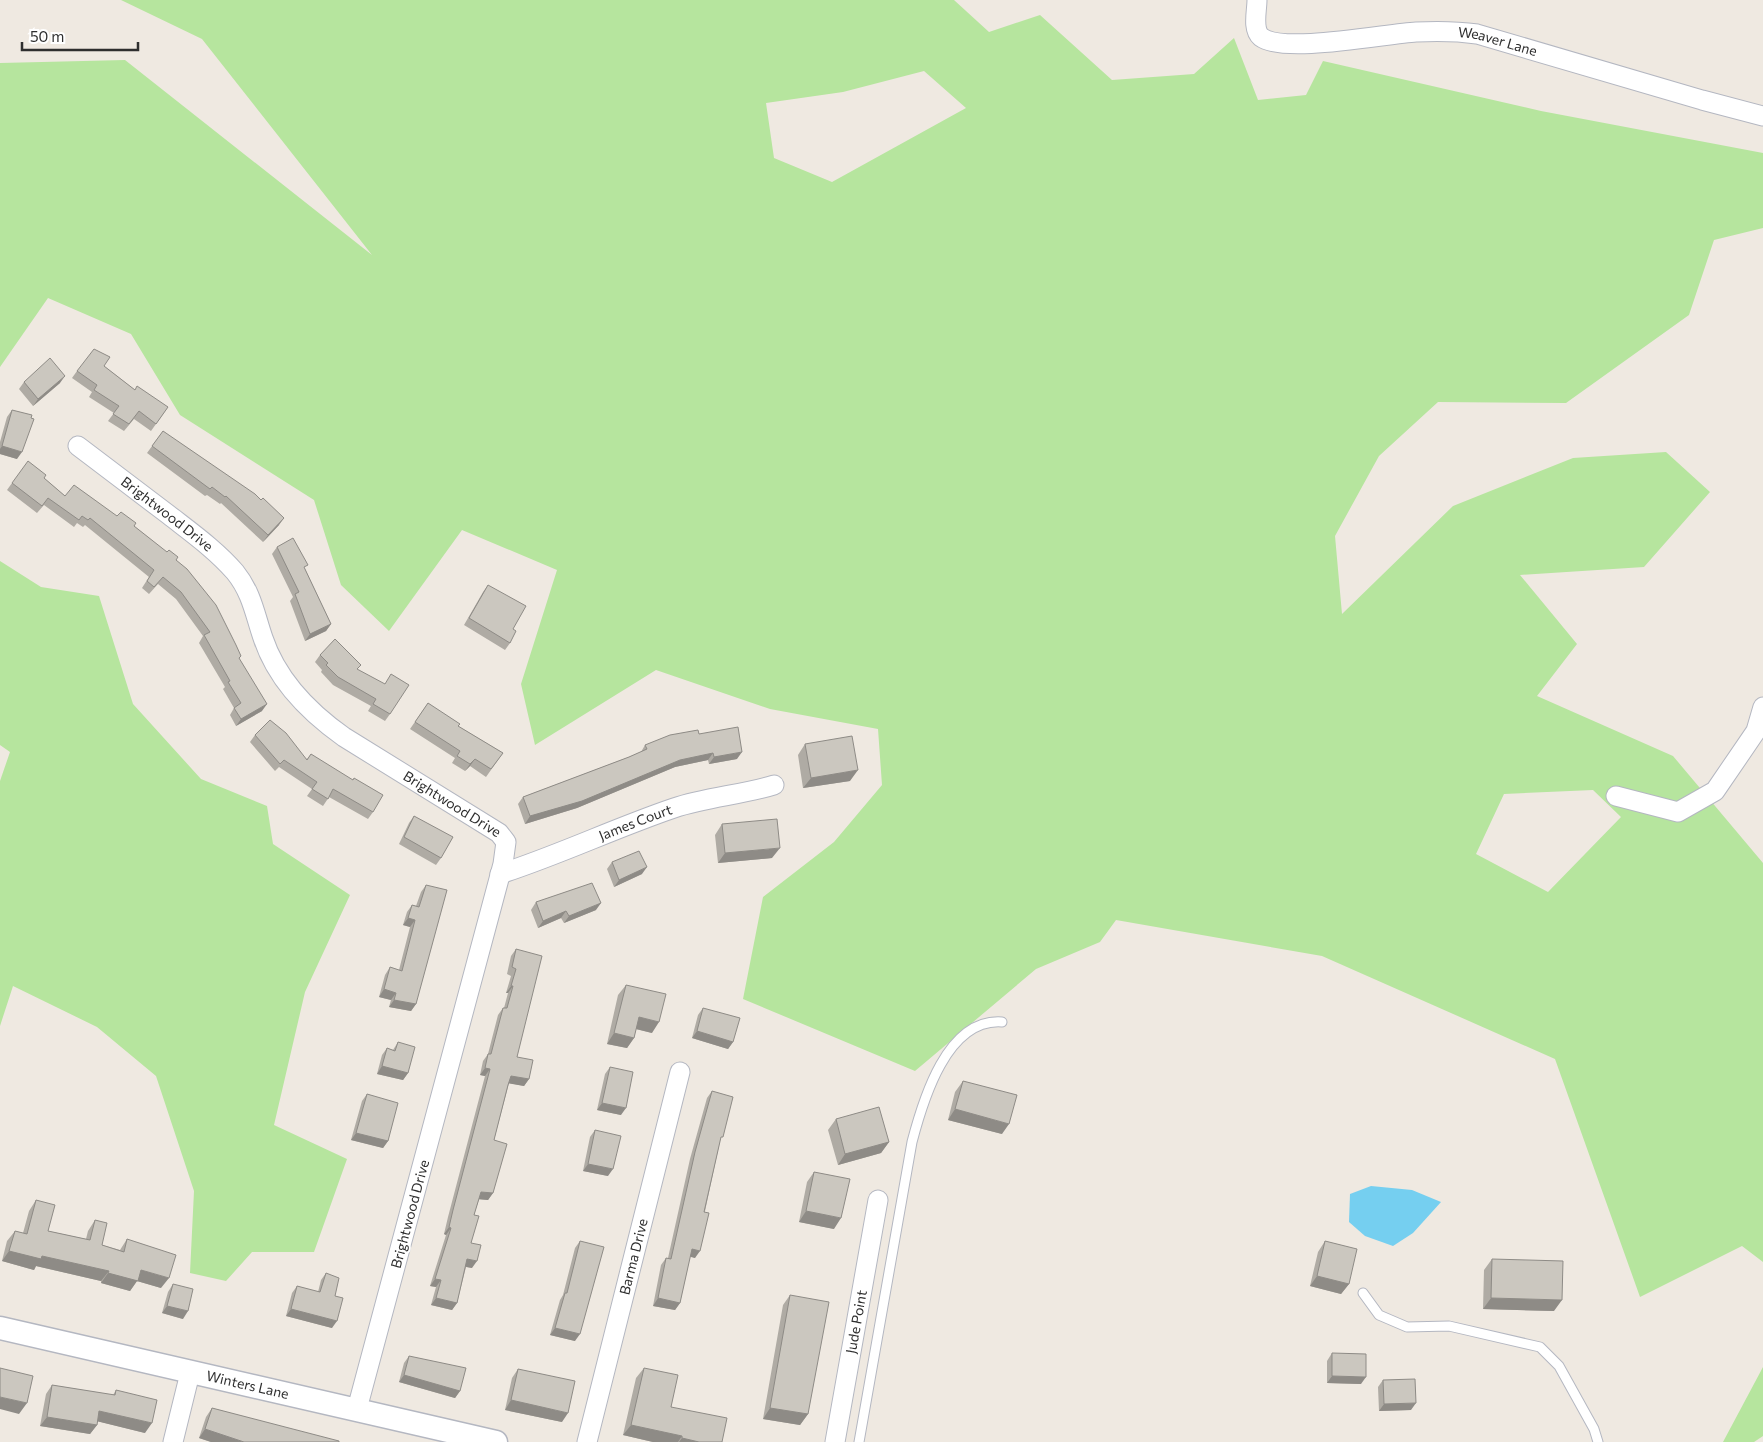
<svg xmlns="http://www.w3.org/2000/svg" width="1763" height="1442" font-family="Commissioner,sans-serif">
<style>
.green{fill:#b6e59e;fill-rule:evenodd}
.water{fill:#75cff0}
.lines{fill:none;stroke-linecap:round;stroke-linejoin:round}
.service-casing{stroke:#b4b7c1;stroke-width:11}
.minor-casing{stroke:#b4b7c1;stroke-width:21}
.tertiary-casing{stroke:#b4b7c1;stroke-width:25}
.service{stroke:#fff;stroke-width:9}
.minor{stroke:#fff;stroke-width:19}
.tertiary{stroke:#fff;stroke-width:22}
.wall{fill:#afaba4}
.shaded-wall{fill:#8e8b86}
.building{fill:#cbc7bf;stroke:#8e8b86}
.labels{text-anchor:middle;stroke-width:4;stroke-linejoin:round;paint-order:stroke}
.street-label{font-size:14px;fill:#2e2e2e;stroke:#fff}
</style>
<rect width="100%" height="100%" fill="#efe9e1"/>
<path class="green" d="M121,0h833l35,32 51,-17 72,65 82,-6 40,-36 24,62 48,-5 17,-34 218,50 222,42v75l-49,12 -25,75 -123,88 -128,-1 -59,54 -44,80 7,78 111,-108 120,-48 93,-6 44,40 -66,75 -124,8 57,69 -40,52 136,60 90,107v399l-21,-16 -102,51 -85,-238 -233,-103 -206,-36 -16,22 -64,27 -121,102 -172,-72 20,-102 71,-55 48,-57 -4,-56 -108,-20 -114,-39 -121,75 -14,-61 36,-114 -95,-40 -73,101 -48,-46 -27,-85 -134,-85 -49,-81 -83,-36 -48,69v-304l125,-3 247,195 -170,-216zM924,71l42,37 -134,74 -58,-24 -8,-55 77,-11zM1593,790l28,27 -73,75 -72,-38 28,-60z
M0,561l41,26 58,9 34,108 68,75 66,27 6,38 77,51 -45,97 -31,133 73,34 -33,93h-62l-26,29 -36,-8 4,-82 -38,-115 -59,-49 -84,-41 -13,40v-245l10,-29 -10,-7z
M1763,1367v69l-9,6h-31z"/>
<path class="water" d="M1371,1186l41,4 29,12 -28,31 -20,13 -28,-10 -16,-14 1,-28z"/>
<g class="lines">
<g class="service-casing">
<path id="service" d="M1363,1293l16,22 28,12 42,-1 91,21 19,19 35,63 4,13
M859,1442l53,-300c11,-42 35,-124 90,-120"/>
</g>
<g class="minor-casing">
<g id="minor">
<path id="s1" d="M1257,0c0,11 -5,29 4,37 22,17 123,-3 155,-5 20,-1 40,-1 61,2l225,66 61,16"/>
<path id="s2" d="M78,446c30,23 61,46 91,69 23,18 47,35 66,57 17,21 20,43 28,66 14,42 47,75 81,99l155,96 7,9 -3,22 -146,545"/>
<path d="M1616,796l62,16 37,-21 41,-60 7,-24"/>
<path id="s3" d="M500,874c59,-19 115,-46 174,-66 33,-11 68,-13 100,-23"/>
<path d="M173,1442l17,-69"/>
<path id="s4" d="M587,1442l93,-370"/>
<path id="s5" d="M835,1442l43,-242"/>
</g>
</g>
<g class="tertiary-casing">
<g id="tertiary">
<path id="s6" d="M0,1328l496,114"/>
</g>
</g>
<use href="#service" class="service"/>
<use href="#minor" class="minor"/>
<use href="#tertiary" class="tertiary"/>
</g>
<path class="wall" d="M104,366l31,24 33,17 -17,24 -17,-12 -10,12 -16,-10 6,-8 -25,-16 3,-5 -20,-14 5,-7z
M24,382l36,1 -27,23 -14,-17z
M12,410l5,49 -17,-5v-12l7,-25z
M163,431l116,94 -16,17 -42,-39 -1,1 -13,-9 -2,1 -58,-43z
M44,478l21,18 52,20 17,10 42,34 65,96 -2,3 23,52 -26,15 -6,-11 4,-7 -11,-19 2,-2 -26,-44 4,-7 -27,-37 -18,-15 -9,10 -7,-6 7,-11 -64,-52 -2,2 -6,-4 -3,4 -30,-22 -7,8 -30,-23 5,-7z
M277,547l28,22 26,55 -5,7 -21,10 -15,-40 3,-4 -21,-43z
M488,585l25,44 -3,14 -5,7 -41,-25 19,-33z
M320,655l38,15 32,44 -5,7 -17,-10 3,-5 -38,-21 -12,-13 1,-2 -7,-8z
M428,703l30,23 45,27 -17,24 -16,-11 -5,5 -13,-8 3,-5 -45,-29z
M699,734l38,25 -28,5 -1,-4 -33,7 -98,41 -52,16 -7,-20 5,-7 106,-40 12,-5 4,-7z
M255,735l52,24 4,-5 62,58 -5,7 -39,-22 -6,9 -16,-10 5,-7 -33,-22 -4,4 -25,-29z
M805,744l45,37 -47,7 -5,-33z
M414,816l27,42 -5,7 -37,-21 10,-21z
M722,824l50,34 -54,5 -3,-28z
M612,862l30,12 -28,13 -7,-18z
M426,885l-10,119 -5,7 -22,-4 2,-7 -12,-3 6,-22 5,-8 9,3 11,-43 -7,-2 4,-13 5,-7 4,1 5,-14z
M536,902l60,8 -32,13 -3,-5 -23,10 -7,-18z
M516,949l1,108 12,22 -5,7 -15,-3 -15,57 -1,53 -5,7 -9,-1 -5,16 -3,28 1,25 -6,-1 -9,36 -5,7 -21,-5 5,-18 -6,-1 16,-51 -2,-1 4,-17 37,-141 -5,-1 3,-14 5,-7 10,-39 5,-7h1l4,-15h-2l5,-17 -4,-2 4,-18z
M626,985l26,48 -16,-4 -2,9 -7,10 -20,-4 11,-49z
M703,1008l30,34 -5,7 -36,-11 6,-23z
M398,1042l10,31 -5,7 -26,-6 5,-19 5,-7 6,2z
M610,1067l11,48 -24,-5 8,-36z
M963,1081l39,53 -54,-14 7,-28z
M712,1091l8,50 -25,117 -5,-2 -10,47 -5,7 -22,-4 8,-41 5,-7h2l22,-99 17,-61z
M367,1094l21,47 -5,7 -32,-8 11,-39z
M836,1119l53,23 -8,11 -43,12 -10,-35z
M595,1130l13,46 -25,-5 7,-34z
M814,1172l20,57 -35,-7 8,-40z
M36,1200l12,31 38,8 2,-8 7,-11 7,25 18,5 7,-11 34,49 -24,-7 -7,10 -29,-8v-2l-65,-15 -2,4 -32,-9 5,-20 8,-10 8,2 6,-22z
M580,1241l-5,100 -25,-6 10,-35 3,-5 12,-47z
M1325,1241l24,43 -8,10 -31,-8 8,-34z
M1492,1259l62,52 -71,-2 1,-39z
M326,1273l9,23 -3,32 -46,-12 6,-23 5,-7 21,6 3,-12z
M173,1284l10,35 -21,-6 6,-21z
M790,1295l18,119 -8,11 -37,-6 20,-114z
M1332,1353l29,31 -34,-1v-22z
M409,1356l51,35 -5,7 -56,-16 5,-19z
M644,1368l27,39 51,35h-69l-30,-7 13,-57z
M518,1369l44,53 -57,-12 7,-32z
M1383,1380l28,30 -32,1 -1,-24z
M52,1385l61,10 3,-5 29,43 -48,-12v4l-7,9 -50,-8 6,-32z
M212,1408l127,34h-128l-12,-4 7,-21z"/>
<path class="shaded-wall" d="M65,376l-5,7 -27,23 5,-7z
M2,446l20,6 -5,7 -17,-5v-5z
M284,518l-5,7 -16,17 5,-7z
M331,624l-5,7 -21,10 5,-7z
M267,704l-5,7 -26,15 5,-7z
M742,752l-5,7 -28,5 5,-7z
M713,753l-5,7 -33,7 -98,41 -52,16 5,-8 150,-56z
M475,759l-5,7 -5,5 5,-7z
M858,770l-8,11 -47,7 8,-10z
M780,848l-8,10 -54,5 7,-10z
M647,867l-5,7 -28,13 5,-7z
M601,903l-5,7 -32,13 5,-7z
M566,911l-5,7 -23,10 5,-7z
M408,918l7,2 -5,7 -7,-2z
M511,986h2l-5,7h-2z
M384,989l12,4 -5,7 -12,-3z
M394,1000l22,4 -5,7 -22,-4z
M639,1017l20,5 -7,11 -20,-5z
M697,1031l36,11 -5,7 -36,-11z
M614,1033l20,5 -7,10 -20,-4z
M382,1066l26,7 -5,7 -26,-6z
M485,1068l5,1 -5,7 -5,-1z
M511,1076l18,3 -5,7 -18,-3z
M602,1103l24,5 -5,7 -24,-5z
M955,1109l54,15 -7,10 -54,-14z
M356,1133l32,8 -5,7 -32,-8z
M889,1142l-8,11 -43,12 7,-11z
M588,1164l25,5 -5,7 -25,-5z
M481,1192l12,1 -5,7 -12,-1z
M806,1211l35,7 -7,11 -35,-7z
M449,1227l2,1 -5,7 -2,-1z
M692,1249l8,2 -5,7 -8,-2z
M9,1251l33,5 67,15 -8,10 -65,-15 -2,4 -32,-9z
M467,1259l10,2 -5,7 -10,-2z
M141,1270l28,8 -8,10 -24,-7 -7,10 -29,-8 7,-10z
M1317,1276l32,8 -8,10 -31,-8z
M435,1279l6,1 -5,7 -6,-1z
M436,1298l21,5 -5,7 -21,-5z
M658,1298l22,5 -5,7 -22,-4z
M1491,1298l71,2 -8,11 -71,-2z
M167,1306l21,5 -5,8 -21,-6z
M291,1309l46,12 -5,7 -46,-12z
M555,1328l25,6 -5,7 -25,-6z
M404,1375l56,16 -5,7 -56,-16z
M1332,1376l34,1 -5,7 -34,-1z
M0,1397l27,6 -8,11 -19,-5z
M511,1400l57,13 -6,9 -57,-12z
M1416,1403l-5,7 -32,1 5,-7z
M770,1408l38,6 -8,11 -37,-6z
M99,1411l53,12 -7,10 -53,-13z
M47,1417l50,8 -7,9 -50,-8z
M631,1425l51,11 -4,6h-25l-30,-7z
M205,1429l39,13h-33l-12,-4z
M682,1438l17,4h-20z"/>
<path class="building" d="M94,349l16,8 -6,9 31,24 2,-4 31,21 -12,17 -17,-13 -10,13 -16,-10 6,-8 -25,-16 3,-5 -20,-14z
M50,358l15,18 -27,23 -14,-17z
M12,410l20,5 -1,3 3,1 -12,33 -20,-6z
M163,431l92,63 6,6 2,-2 21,20 -16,17 -42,-39 -1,1 -13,-10 -2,2 -58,-43z
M28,461l18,14 -2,3 21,18 9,-11 43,31 4,-4 15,11 -2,3 33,26 2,-2 9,7 -2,3 11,9 29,36 20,40 5,11 -2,2 28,46 -26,15 -7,-11 7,-5 -13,-21 2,-1 -26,-46 6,-3 -29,-40 -18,-15 -9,10 -7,-6 7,-11 -64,-52 -2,2 -6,-4 -3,4 -31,-22 -6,8 -30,-23z
M293,538l15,27 -4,2 27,57 -21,10 -15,-40 4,-2 -22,-45z
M488,585l38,21 -13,23 3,2 -6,12 -41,-25z
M335,639l26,26 -4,4 28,15 6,-10 18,11 -19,29 -17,-10 3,-5 -38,-22 -12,-12 2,-2 -8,-8z
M428,703l32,21 -2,2 45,27 -12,16 -16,-10 -5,5 -13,-8 3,-5 -45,-29z
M270,720l16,13 21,27 4,-6 42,26 1,-2 29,17 -10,17 -40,-23 -5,10 -16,-10 5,-7 -33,-22 -4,4 -25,-29z
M738,727l4,25 -28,5 -1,-4 -33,7 -98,41 -52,15 -7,-19 106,-40 18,-8 -2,-4 25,-10 28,-5 1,4z
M852,736l6,34 -47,8 -6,-34z
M414,816l39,21 -12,21 -37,-21z
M777,819l3,29 -55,5 -3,-29z
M639,851l8,16 -28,13 -7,-18z
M592,883l9,20 -32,13 -3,-5 -23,10 -7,-19z
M426,885l21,5 -31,114 -22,-4 2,-7 -12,-4 6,-22 12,4 13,-51 -7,-2 4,-13 7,2z
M516,949l26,7 -25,101 16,3 -4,19 -18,-3 -3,9 -14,55 13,4 -14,49 -12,-1 -7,23 5,1 -8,27 10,2 -4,16 -10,-2 -10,44 -21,-5 5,-18 -6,-1 16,-51 -2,-1 4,-17 37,-141 -5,-1 3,-14h3l12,-46h4l6,-22h-2l5,-17 -4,-2z
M626,985l40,9 -7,28 -20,-5 -5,21 -20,-5z
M703,1008l37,10 -7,24 -36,-11z
M398,1042l17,5 -7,26 -26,-7 5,-18 8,3z
M610,1067l23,5 -7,36 -24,-5z
M963,1081l54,14 -8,29 -54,-15z
M712,1091l21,6 -10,40h-2l-17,75 5,1 -9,38 -8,-2 -12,54 -22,-5 8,-40 5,1 24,-107z
M367,1094l31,9 -10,38 -32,-8z
M879,1107l10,35 -44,12 -9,-35z
M595,1130l26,6 -8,33 -25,-5z
M814,1172l36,7 -9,39 -35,-7z
M36,1200l19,5 -7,26 42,9 5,-20 12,3 -5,22 22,7 3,-13 49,16 -7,23 -28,-8 -3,11 -30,-8 1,-2 -67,-15 -1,3 -32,-8 6,-20 12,3z
M580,1241l24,6 -24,87 -25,-6 10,-35h2z
M1325,1241l32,8 -8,35 -32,-8z
M1492,1259l71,2 -1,39 -71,-2z
M326,1273l13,5 -4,18 8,2 -6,23 -46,-12 6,-23 23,6z
M173,1284l20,5 -5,22 -21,-5z
M790,1295l39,7 -21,112 -38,-6z
M1332,1353l34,1v23l-34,-1z
M409,1356l57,12 -6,23 -56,-16z
M0,1368l33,8 -6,27 -27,-6z
M644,1368l34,7 -7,32 56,11 -5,24h-23l-17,-4v-2l-51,-11z
M518,1369l57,12 -7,32 -57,-13z
M1415,1379l1,24 -32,1 -1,-24z
M52,1385l63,10 1,-5 41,10 -5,23 -53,-12 -2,14 -50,-8z
M212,1408l127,33v1h-95l-39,-13z"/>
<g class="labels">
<g class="street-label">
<text dy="5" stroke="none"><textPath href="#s1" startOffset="278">Weaver Lane</textPath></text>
<text dy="5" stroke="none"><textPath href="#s2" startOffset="112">Brightwood Drive</textPath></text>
<text dy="5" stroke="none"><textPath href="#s2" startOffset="531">Brightwood Drive</textPath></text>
<text dy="5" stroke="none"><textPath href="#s3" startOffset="145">James Court</textPath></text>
<text transform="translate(410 1214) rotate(-75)" y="5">Brightwood Drive</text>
<text dy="5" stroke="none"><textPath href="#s4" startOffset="191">Barma Drive</textPath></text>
<text dy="5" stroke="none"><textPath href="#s5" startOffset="122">Jude Point</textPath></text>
<text dy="5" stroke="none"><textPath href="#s6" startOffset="254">Winters Lane</textPath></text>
</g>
</g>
<path d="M22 42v8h116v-8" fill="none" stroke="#2e2e2e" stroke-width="2.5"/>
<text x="30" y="42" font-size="15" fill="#2e2e2e" stroke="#ffffff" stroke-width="4" paint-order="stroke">50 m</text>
</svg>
